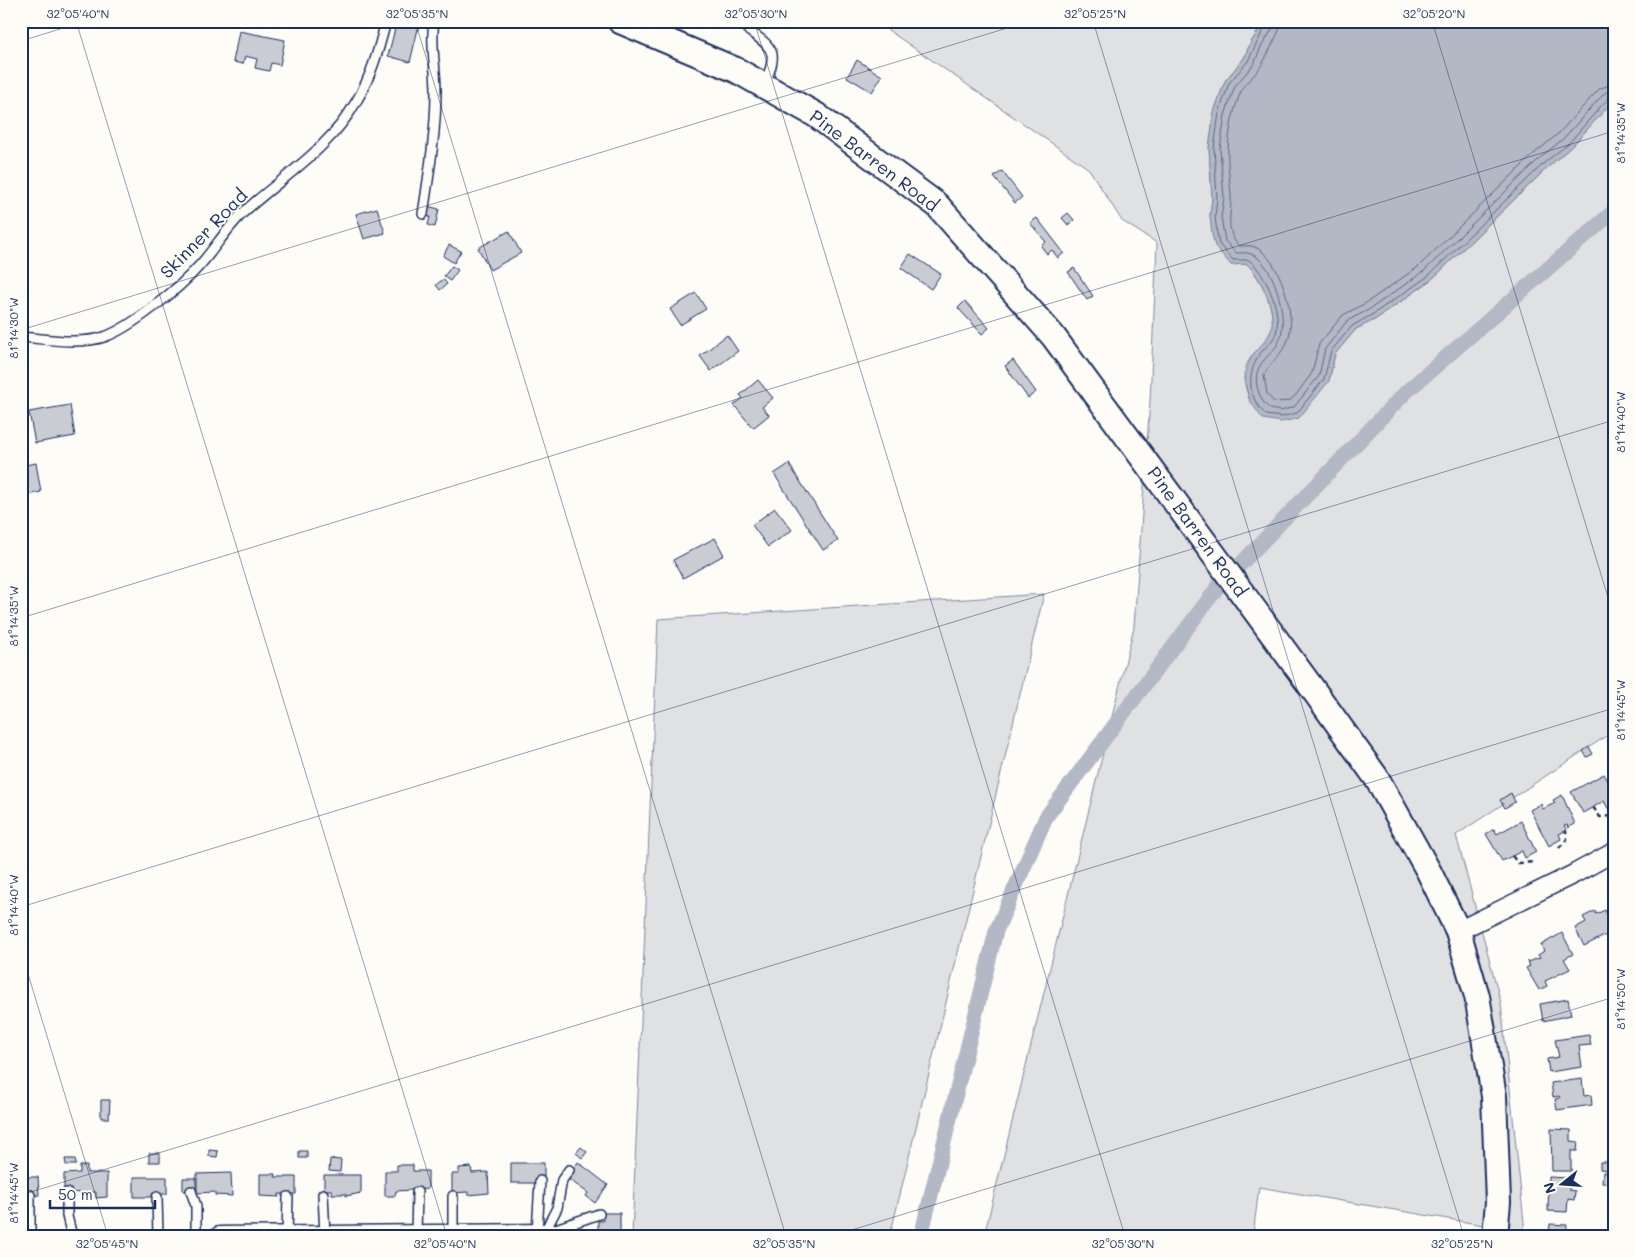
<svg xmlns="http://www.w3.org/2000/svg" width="1635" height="1257" font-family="Mali,sans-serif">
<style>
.green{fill:#e0e1e3;stroke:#7e88a0}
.water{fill:#b3b8c5;stroke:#76819c}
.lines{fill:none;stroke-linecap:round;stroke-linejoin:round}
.shore{stroke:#586687;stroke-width:1}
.canal{stroke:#b3b8c5;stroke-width:15}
.building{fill:#c9ccd3;stroke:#1b2f5e}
.service-casing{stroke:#1b2f5e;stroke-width:12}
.minor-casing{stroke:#1b2f5e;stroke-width:21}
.secondary-casing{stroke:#1b2f5e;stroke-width:28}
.path{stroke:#1b2f5e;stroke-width:2.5;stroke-dasharray:5 4;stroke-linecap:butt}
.service{stroke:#fdfcf7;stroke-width:9}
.minor{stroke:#fdfcf7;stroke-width:18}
.secondary{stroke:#fdfcf7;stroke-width:24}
.ticks{fill:none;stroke:#1b2f5e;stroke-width:1;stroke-opacity:0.45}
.labels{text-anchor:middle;stroke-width:4;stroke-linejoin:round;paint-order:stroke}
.street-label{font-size:18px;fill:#1b2f5e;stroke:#fdfcf7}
.neatline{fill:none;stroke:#1b2f5e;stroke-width:2}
.ticks-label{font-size:12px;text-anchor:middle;fill:#1b2f5e}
</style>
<rect width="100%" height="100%" fill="#fdfcf7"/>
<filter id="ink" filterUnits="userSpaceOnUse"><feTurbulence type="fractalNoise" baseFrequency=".02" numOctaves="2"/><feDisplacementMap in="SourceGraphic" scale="10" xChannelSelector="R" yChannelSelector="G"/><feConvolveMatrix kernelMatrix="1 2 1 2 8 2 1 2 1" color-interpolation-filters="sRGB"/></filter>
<g filter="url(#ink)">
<path class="green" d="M875,21h390l-14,21 -7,16 -19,23 -11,31 -5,36 3,50 -2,18 21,49 16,-1c14,13 32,51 23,70 -7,13 -24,23 -26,39 -1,9 4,21 6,30l79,-22 6,-27 21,-25 20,-10 54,-38 118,-114 24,-21 42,-46v631l-158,104 45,168 24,229 -266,-45 -6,49h-269l150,-609 16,-226 7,-158 -35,-22 -33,-52z
M1044,594l-154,642h-258l26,-617z"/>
<path class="water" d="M1265,21h349v79l-42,46 -24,21 -118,114 -54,38 -20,10 -21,25 -6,27 -30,37 -18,4 -18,-3c-17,-21 -25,-42 -9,-66 5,-6 11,-11 15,-18 11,-19 -8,-58 -22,-71l-16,1 -16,-19 -3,-12 -2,-18 2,-18 -3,-50 5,-36 11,-31 19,-23 7,-16z"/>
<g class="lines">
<path class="shore" d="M1268,21l-20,40 -19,22 -10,30 -5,35 3,50 -2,18 2,17 2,11 14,16h16c17,13 35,55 26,76 -4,8 -13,13 -17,21 -12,19 -9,42 8,58l15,2 16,-4 27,-34 7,-28 21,-25 21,-12 54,-37 117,-114 25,-20 32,-37 8,-8 5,-1
M1274,21l-1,7 -12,19 -7,17 -19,22 -10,29 -5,34 4,49 -3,19 4,24 11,12c4,0 10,-1 15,1 23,8 36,61 30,82 -5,20 -29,24 -24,50 2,10 6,17 13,23l11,2 13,-4 25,-31 6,-27 22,-28 23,-12 53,-37 117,-114 24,-20 33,-37 9,-9 8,-1
M1282,21c0,6 -19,43 -23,48 -5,8 -13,12 -17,20 -8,18 -13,41 -14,60 -1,15 2,31 3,46 1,19 -7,35 8,51 5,0 11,-1 16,1 25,11 42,69 33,93 -5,13 -18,23 -24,35l3,19 7,8 15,-1 7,-6 16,-22 7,-29 24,-29 23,-12 52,-36 117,-114 24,-20 40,-44 15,-6"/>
<path class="canal" d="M1238,567l168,-175 208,-181
M921,1236l75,-305 50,-114 174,-233"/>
</g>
<path class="building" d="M397,21h23l-10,41 -22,-6z
M239,31l46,9 -5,25 -9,-2 -2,8 -14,-3 2,-9 -12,-3 -2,8 -10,-2z
M857,60l25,16 -10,16 -25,-15z
M1002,171l20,26 -7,6 -21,-26z
M427,206l12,3 -4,18 -7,-2 2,-8 -6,-1z
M377,208l8,25 -21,6 -8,-25z
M1068,213l6,7 -6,5 -6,-7z
M1037,218l27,35 -6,5 -6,-8 -5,4 -6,-8 5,-4 -16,-19z
M509,231l12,22 -31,17 -12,-22z
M449,245l12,6 -7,12 -11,-7z
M910,254l31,20 -10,15 -30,-21z
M452,266l6,4 -8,11 -6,-5z
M1074,268l19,28 -6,4 -19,-28z
M443,279l4,5 -7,6 -4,-5z
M696,293l10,16 -26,16 -10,-16z
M965,301l24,27 -7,6 -24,-26z
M727,335l11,16 -27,20 -11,-15z
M1013,360l23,32 -8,6 -23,-32z
M758,380l15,18 -11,9 7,8 -16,13 -19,-23 9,-7 -3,-3z
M70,405l5,31 -40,7 -6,-31z
M36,463l5,29 -20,4v-30z
M789,464l49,77 -15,9 -49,-76z
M775,508l17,22 -24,17 -16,-22z
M715,538l9,17 -41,23 -10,-18z
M1614,736v11l-2,1 -5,-8z
M1589,747l4,7 -6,3 -4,-6z
M1604,774l10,17v19l-4,2 -6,-11 -21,12 -12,-21z
M1511,793l4,9 -10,6 -5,-8z
M1562,795l13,29 -7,4 -1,-3 -3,1 3,4 -8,4 2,5 -12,7 -19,-36 11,-6 2,5 12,-6 -2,-3z
M1521,821l15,31 -11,6 -3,-7 -20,10 -16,-27 8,-5 3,5z
M1605,910l9,21 -30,15 -9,-18 11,-6 -3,-5 12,-6 1,3z
M1562,933l11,21 -9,5 6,10 -25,12 2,5 -8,4 -13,-22 4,-2 -3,-4 13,-4 -2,-3 6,-4 -3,-6z
M1568,999l3,16 -28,6 -3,-17z
M1589,1035l2,10 -12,1 3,21 -33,5 -2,-13 12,-2 -4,-17z
M1582,1079l2,17 7,-1 1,10 -35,5 -2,-11 5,-1 -1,-2 -6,1 -2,-14z
M101,1100h9l-1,18h-8z
M1551,1129l20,1v11l7,1 -1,9h-6v20h-19z
M581,1147l6,5 -5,6 -6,-5z
M209,1150l9,1 -1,6 -8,-1z
M299,1151h8v7h-8z
M149,1153h11v9h-11z
M65,1159h10l1,6h-10z
M330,1159l11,1 -1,12 -11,-1z
M578,1162l30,23 -13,18 -9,-7 2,-3 -21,-15v-9l3,-4 4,3z
M1600,1162h10l-1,8 -9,-1z
M511,1163h33v14h-5v6h-28z
M397,1165h16v6h15v18l-32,2 -1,5h-10v-25h12z
M80,1166h7v7h20v24l-11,1v-6l-32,1v-19l16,-1z
M471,1167l1,6 16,-1 1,21 -21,2v-3l-16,1v-19h7v-6z
M1603,1172h8l-1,12 -8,-1z
M231,1173l1,23 -17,-1v-3l-18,1v-19z
M260,1174h16l-1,3h21v17h-17v3l-19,-1z
M324,1175h37v18l-15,3v-2h-14v-4h-8z
M21,1177h17l1,18 -18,2z
M134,1177h33v17h-7v3h-26z
M1549,1177l21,1 -1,12 6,1 -1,9 -6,-1 -1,13 -19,-1z
M183,1178h13v13h-13z
M602,1213h18v23h-22v-15h5z
M1550,1224l17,1 -1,11h-21v-3h4z
M1331,1231l31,5h-31z"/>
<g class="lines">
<g class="service-casing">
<path id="service" d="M749,31c29,19 27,24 15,55
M423,214c6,-40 13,-82 13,-123 0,-24 -6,-46 -2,-70
M21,337c27,2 57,8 83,0 27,-9 77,-50 96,-72 16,-18 28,-39 46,-55 38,-34 84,-62 110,-108 15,-25 23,-53 30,-81
M191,1191l5,15v30
M67,1193v23l5,20
M323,1194l2,41
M30,1195v41
M157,1197l1,39
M537,1233l3,-52
M544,1233l13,-25 5,-28 7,-10
M544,1233l55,-19
M416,1234l1,-42
M453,1234v-38
M287,1235l1,-38"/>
</g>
<g class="minor-casing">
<path id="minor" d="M1458,931l116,-57 40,-22
M219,1236l325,-3"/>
</g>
<g class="secondary-casing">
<path id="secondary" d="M620,21l116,49 80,45 121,90 116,131 259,352 64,89 53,95 29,59 19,65 17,100 4,106 -3,34"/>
</g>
<path class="path" d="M1593,807l7,10 14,-1
M1559,848l8,-9 -1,-8
M1512,856l6,7 16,-1"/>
<use href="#service" class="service"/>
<use href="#minor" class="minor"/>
<use href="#secondary" class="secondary"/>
</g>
</g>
<path class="ticks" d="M76,21l371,1215M415,21l371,1215M754,21l371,1215M1093,21l371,1215M1432,21l182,596M21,41l65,-20M21,330l1009,-309M21,618l1593,-487M21,907l1593,-487M21,951l87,285M21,1195l1593,-487M832,1236l782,-239"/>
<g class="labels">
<g class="street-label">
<text transform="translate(874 161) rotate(37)" y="6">Pine Barren Road</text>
<text transform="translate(204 234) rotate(-46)" y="6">Skinner Road</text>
<text transform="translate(1197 532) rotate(54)" y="6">Pine Barren Road</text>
</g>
</g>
<rect width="1635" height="1257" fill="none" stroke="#fdfcf7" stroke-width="55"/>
<g transform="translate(1562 1184) rotate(253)" stroke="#fdfcf7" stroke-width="4" paint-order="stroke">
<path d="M0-4L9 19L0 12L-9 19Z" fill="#1b2f5e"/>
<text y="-8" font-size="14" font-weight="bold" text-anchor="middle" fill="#1b2f5e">N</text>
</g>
<path d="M50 1200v8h105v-8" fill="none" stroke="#1b2f5e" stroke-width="2.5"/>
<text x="58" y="1200" font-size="15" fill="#1b2f5e" stroke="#fdfcf7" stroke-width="4" paint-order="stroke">50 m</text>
<rect x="28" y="28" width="1580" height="1202" class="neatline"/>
<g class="ticks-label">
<text x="78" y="18">32°05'40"N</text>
<text x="417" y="18">32°05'35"N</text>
<text x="756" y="18">32°05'30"N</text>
<text x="1095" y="18">32°05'25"N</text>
<text x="1434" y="18">32°05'20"N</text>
<text transform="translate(1621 133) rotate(-90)" y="4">81°14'35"W</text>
<text transform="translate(14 328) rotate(-90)" y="4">81°14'30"W</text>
<text transform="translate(1621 422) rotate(-90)" y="4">81°14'40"W</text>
<text transform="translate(14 616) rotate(-90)" y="4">81°14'35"W</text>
<text transform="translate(1621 710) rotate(-90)" y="4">81°14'45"W</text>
<text transform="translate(14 905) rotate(-90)" y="4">81°14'40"W</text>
<text transform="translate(1621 999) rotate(-90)" y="4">81°14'50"W</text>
<text transform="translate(14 1193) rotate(-90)" y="4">81°14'45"W</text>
<text x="107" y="1248">32°05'45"N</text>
<text x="445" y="1248">32°05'40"N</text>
<text x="784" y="1248">32°05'35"N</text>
<text x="1123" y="1248">32°05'30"N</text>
<text x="1462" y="1248">32°05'25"N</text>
</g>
</svg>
